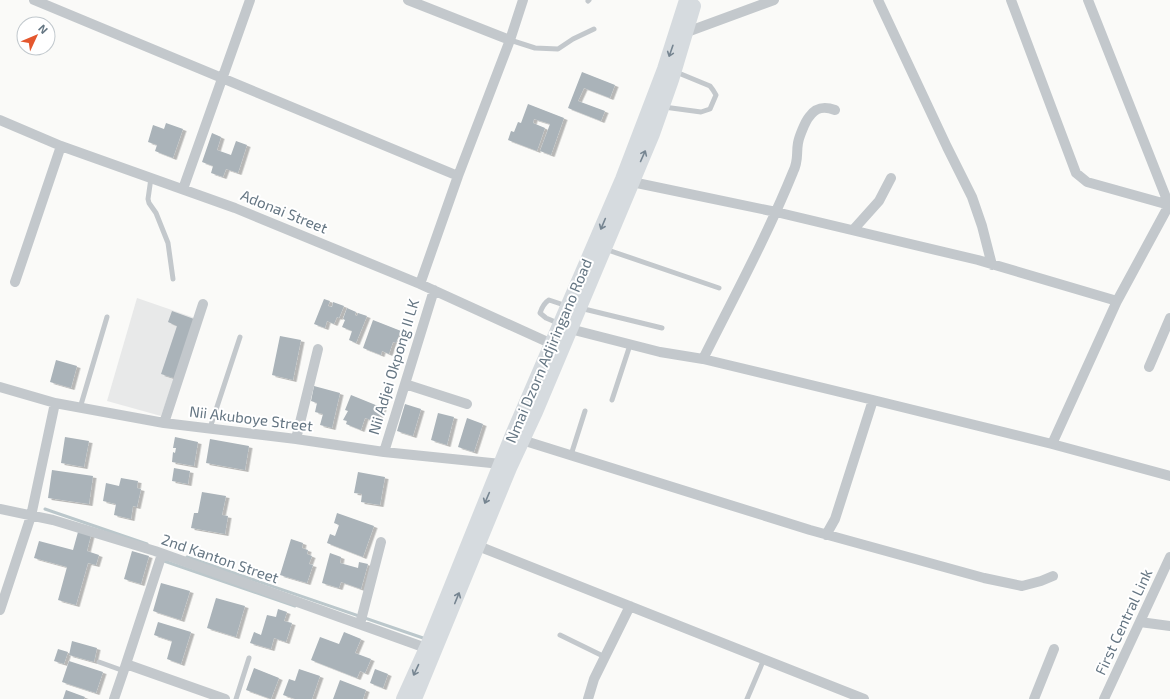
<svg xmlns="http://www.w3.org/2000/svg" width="1170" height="699" font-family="'Exo 2',sans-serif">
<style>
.built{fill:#e8e9e9}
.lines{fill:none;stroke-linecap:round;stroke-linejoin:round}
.stream{stroke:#bbc7cb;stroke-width:3}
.building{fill:#aab3b9;filter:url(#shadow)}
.lane{stroke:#c3c8cc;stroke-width:5}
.street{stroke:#c3c8cc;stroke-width:10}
.secondary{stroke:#d6dbdf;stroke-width:14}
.oneway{stroke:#768591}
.labels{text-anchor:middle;stroke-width:4;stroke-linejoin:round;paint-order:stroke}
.street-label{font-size:15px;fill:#657683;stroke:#fff}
</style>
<defs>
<filter id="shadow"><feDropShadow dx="3.5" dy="2" stdDeviation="0" flood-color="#0004"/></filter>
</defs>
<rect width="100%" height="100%" fill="#fafaf8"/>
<path class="built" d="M137,298l58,20 -34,98 -54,-15z"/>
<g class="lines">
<path class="stream" d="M45,509l102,35
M187,557l239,82
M164,561l131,45"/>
</g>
<path class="building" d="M582,72l33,13 -5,13 -26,-10 -6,13 27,10 -4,10 -33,-13z
M528,104l36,14 -13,37 -11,-4 10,-27 -16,-5 -1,4 12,5 -8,23 -29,-11 3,-9 3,1 4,-10 3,1z
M166,123l17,6 -10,29 -18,-7 2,-6 -9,-3 5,-17 11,4z
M212,133l9,4 -4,13 14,5 5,-14 11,4 -9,28 -12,-4 -3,8 -12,-4 2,-7 -11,-4z
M324,299l6,2 -2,5 4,1 1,-5 11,4 -5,12 -2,-1 -3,7 -7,-3 -2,7 -11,-4z
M347,308l9,4 -1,3 2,1 1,-3 9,3 -11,27 -7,-3 3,-9 -10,-4 3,-7 -2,-1z
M172,311l22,8 -20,59 -13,-4 16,-48 -9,-4z
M373,320l28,11 -5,12 -3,-1 -4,12 -7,-3 -1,4 -18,-7z
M280,336l21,4 -8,40 -21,-5z
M56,360l21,6 -6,22 -21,-6z
M314,386l26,7 -8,35 -12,-3 3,-11 -8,-2 2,-9 -6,-2z
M351,395l32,13 -6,14 -12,-4 -4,12 -15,-6 1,-3 -4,-1 5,-9 -3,-1z
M405,404l16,5 -8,27 -16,-5z
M438,413l16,4 -7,28 -16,-5z
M467,418l16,6 -9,28 -16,-5z
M65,437l24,4 -5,26 -23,-4z
M175,437l23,5 -4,24 -22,-4 1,-10 2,1 1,-5h-3z
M210,439l39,7 -4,24 -39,-7z
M174,468l16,3 -2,13 -16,-3z
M52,470l41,6 -4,28 -41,-6z
M358,472l27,5 -5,28 -19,-3 1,-8 -8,-1z
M121,478l17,3 -1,7 4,1 -4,18 -4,-1 -2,13 -17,-4 2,-11 -13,-3 3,-18 13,3z
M202,492l24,4 -4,19 6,1 -3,18 -34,-6 3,-15h4z
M337,513l37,13 -11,31 -36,-14 3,-9 5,2 4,-11 -5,-2z
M78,532l13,3 -4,16 12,4 -3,10 -8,-2 -12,42 -18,-5 9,-33 -33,-9 5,-17 34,9z
M291,539l12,4 -1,5 6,2 -1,4 5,2 -3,8 4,1 -6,18 -27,-8z
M132,551l17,5 -8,28 -17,-5z
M330,553l11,4 -1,6 18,5 1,-6 9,2 -7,25 -20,-7 -2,6 -17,-5z
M161,583l29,8 -9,29 -28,-9z
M216,598l29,8 -9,31 -29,-9z
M278,609l9,3 -3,9 8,2 -6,19 -12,-4 -3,11 -21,-6 4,-11 7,3 6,-20 9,2z
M158,622l33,10 -10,32 -14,-5 5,-18 -18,-6z
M344,632l17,7 -6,14 16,6 -6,14 -5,-2 -3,7 -46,-18 9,-23 19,7z
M72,641l25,7 -3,14 -25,-7z
M58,649l10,3 -4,12 -10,-3z
M69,661l34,11 -7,21 -34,-11z
M254,668l25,10 -8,21 -25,-9z
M299,669l21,7 -8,23h-17l-12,-4 6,-16 6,2z
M375,669l13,5 -5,14 -13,-5z
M340,680l26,10 -3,9h-30z
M66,690l19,7 -1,2h-21z"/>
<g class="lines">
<path class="lane" d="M588,1l1,-1
M510,40l25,8 23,1 15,-10 21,-10
M664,107l37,5 9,-3 6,-14 -3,-5 -3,-4 -34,-14
M151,178l-3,21 1,4 7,10 12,30 5,36
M605,249l114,39
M580,308l82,20
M560,324l-14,-6 -6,-5c2,-6 4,-10 9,-13l18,6
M612,400l18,-55
M80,408l27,-91
M210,428l30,-91
M571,455l14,-44
M560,635l45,22
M99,662l25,9
M236,699l13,-41
M747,699l17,-40"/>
<path class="street" d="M34,0l424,176
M408,0l102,40
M878,0l69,147 25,50 10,29 10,39
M1011,0l65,173 11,9 82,23
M1088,0l81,205
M687,32l87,-32
M0,120l61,26 174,62 185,76 132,60
M632,182l144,30 202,48 139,41
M183,189l67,-189
M853,230l26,-29 12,-23
M15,282l46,-136
M420,284l38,-108 52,-136 13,-40
M570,329l90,23 43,7 170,41 179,44 118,32
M703,359c31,-62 64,-123 90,-187 6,-12 3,-18 5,-29 1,-6 7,-21 11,-26 7,-10 15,-11 26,-7
M1149,367l21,-49
M405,384l62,20
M0,387l55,16 109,20 132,16 88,13 117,12
M164,423l39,-119
M296,439l22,-90
M522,440l288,90 174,48 38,8 19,-5 12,-5
M1052,444l65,-143 52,-96h1
M384,452l50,-162
M0,509l53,11 102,31 271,97
M826,535l9,-16 38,-119
M478,546l386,153
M0,610l31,-94 24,-113
M1140,622l30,4
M360,624l21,-82
M126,664l36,-110
M114,699l12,-35 99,35
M588,699l6,-20 36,-73
M1034,699l20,-50
M1104,699l66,-142"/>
<path class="secondary" d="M403,699l23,-51 85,-211 111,-258 42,-110 22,-69
M415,699l95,-231 26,-56 117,-278 19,-54 22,-74"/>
</g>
<defs><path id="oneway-shaft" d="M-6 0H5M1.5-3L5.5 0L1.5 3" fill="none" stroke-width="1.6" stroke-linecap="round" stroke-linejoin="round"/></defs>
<g class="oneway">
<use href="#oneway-shaft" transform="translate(671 51) rotate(109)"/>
<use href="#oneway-shaft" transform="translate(643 156) rotate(-66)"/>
<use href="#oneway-shaft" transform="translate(603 224) rotate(113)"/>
<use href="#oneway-shaft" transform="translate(487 498) rotate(113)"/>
<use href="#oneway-shaft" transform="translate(457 598) rotate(-68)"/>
<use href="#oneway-shaft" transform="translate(416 670) rotate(115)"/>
</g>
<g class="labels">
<g class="street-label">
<text transform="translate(284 212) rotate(22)" y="5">Adonai Street</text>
<text transform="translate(549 351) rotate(-67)" y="5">Nmai Dzorn Adjiringano Road</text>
<text transform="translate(394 367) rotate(-73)" y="5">Nii Adjei Okpong II LK</text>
<text transform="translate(251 419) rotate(7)" y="5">Nii Akuboye Street</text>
<text transform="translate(220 559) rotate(19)" y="5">2nd Kanton Street</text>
<text transform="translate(1124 622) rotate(-65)" y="5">First Central Link</text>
</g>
</g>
<g transform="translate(36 36) rotate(46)"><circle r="19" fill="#ffffff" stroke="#c1c8cd"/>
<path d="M0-3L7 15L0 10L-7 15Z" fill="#e4572e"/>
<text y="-6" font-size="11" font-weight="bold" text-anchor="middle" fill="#657683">N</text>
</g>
</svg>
